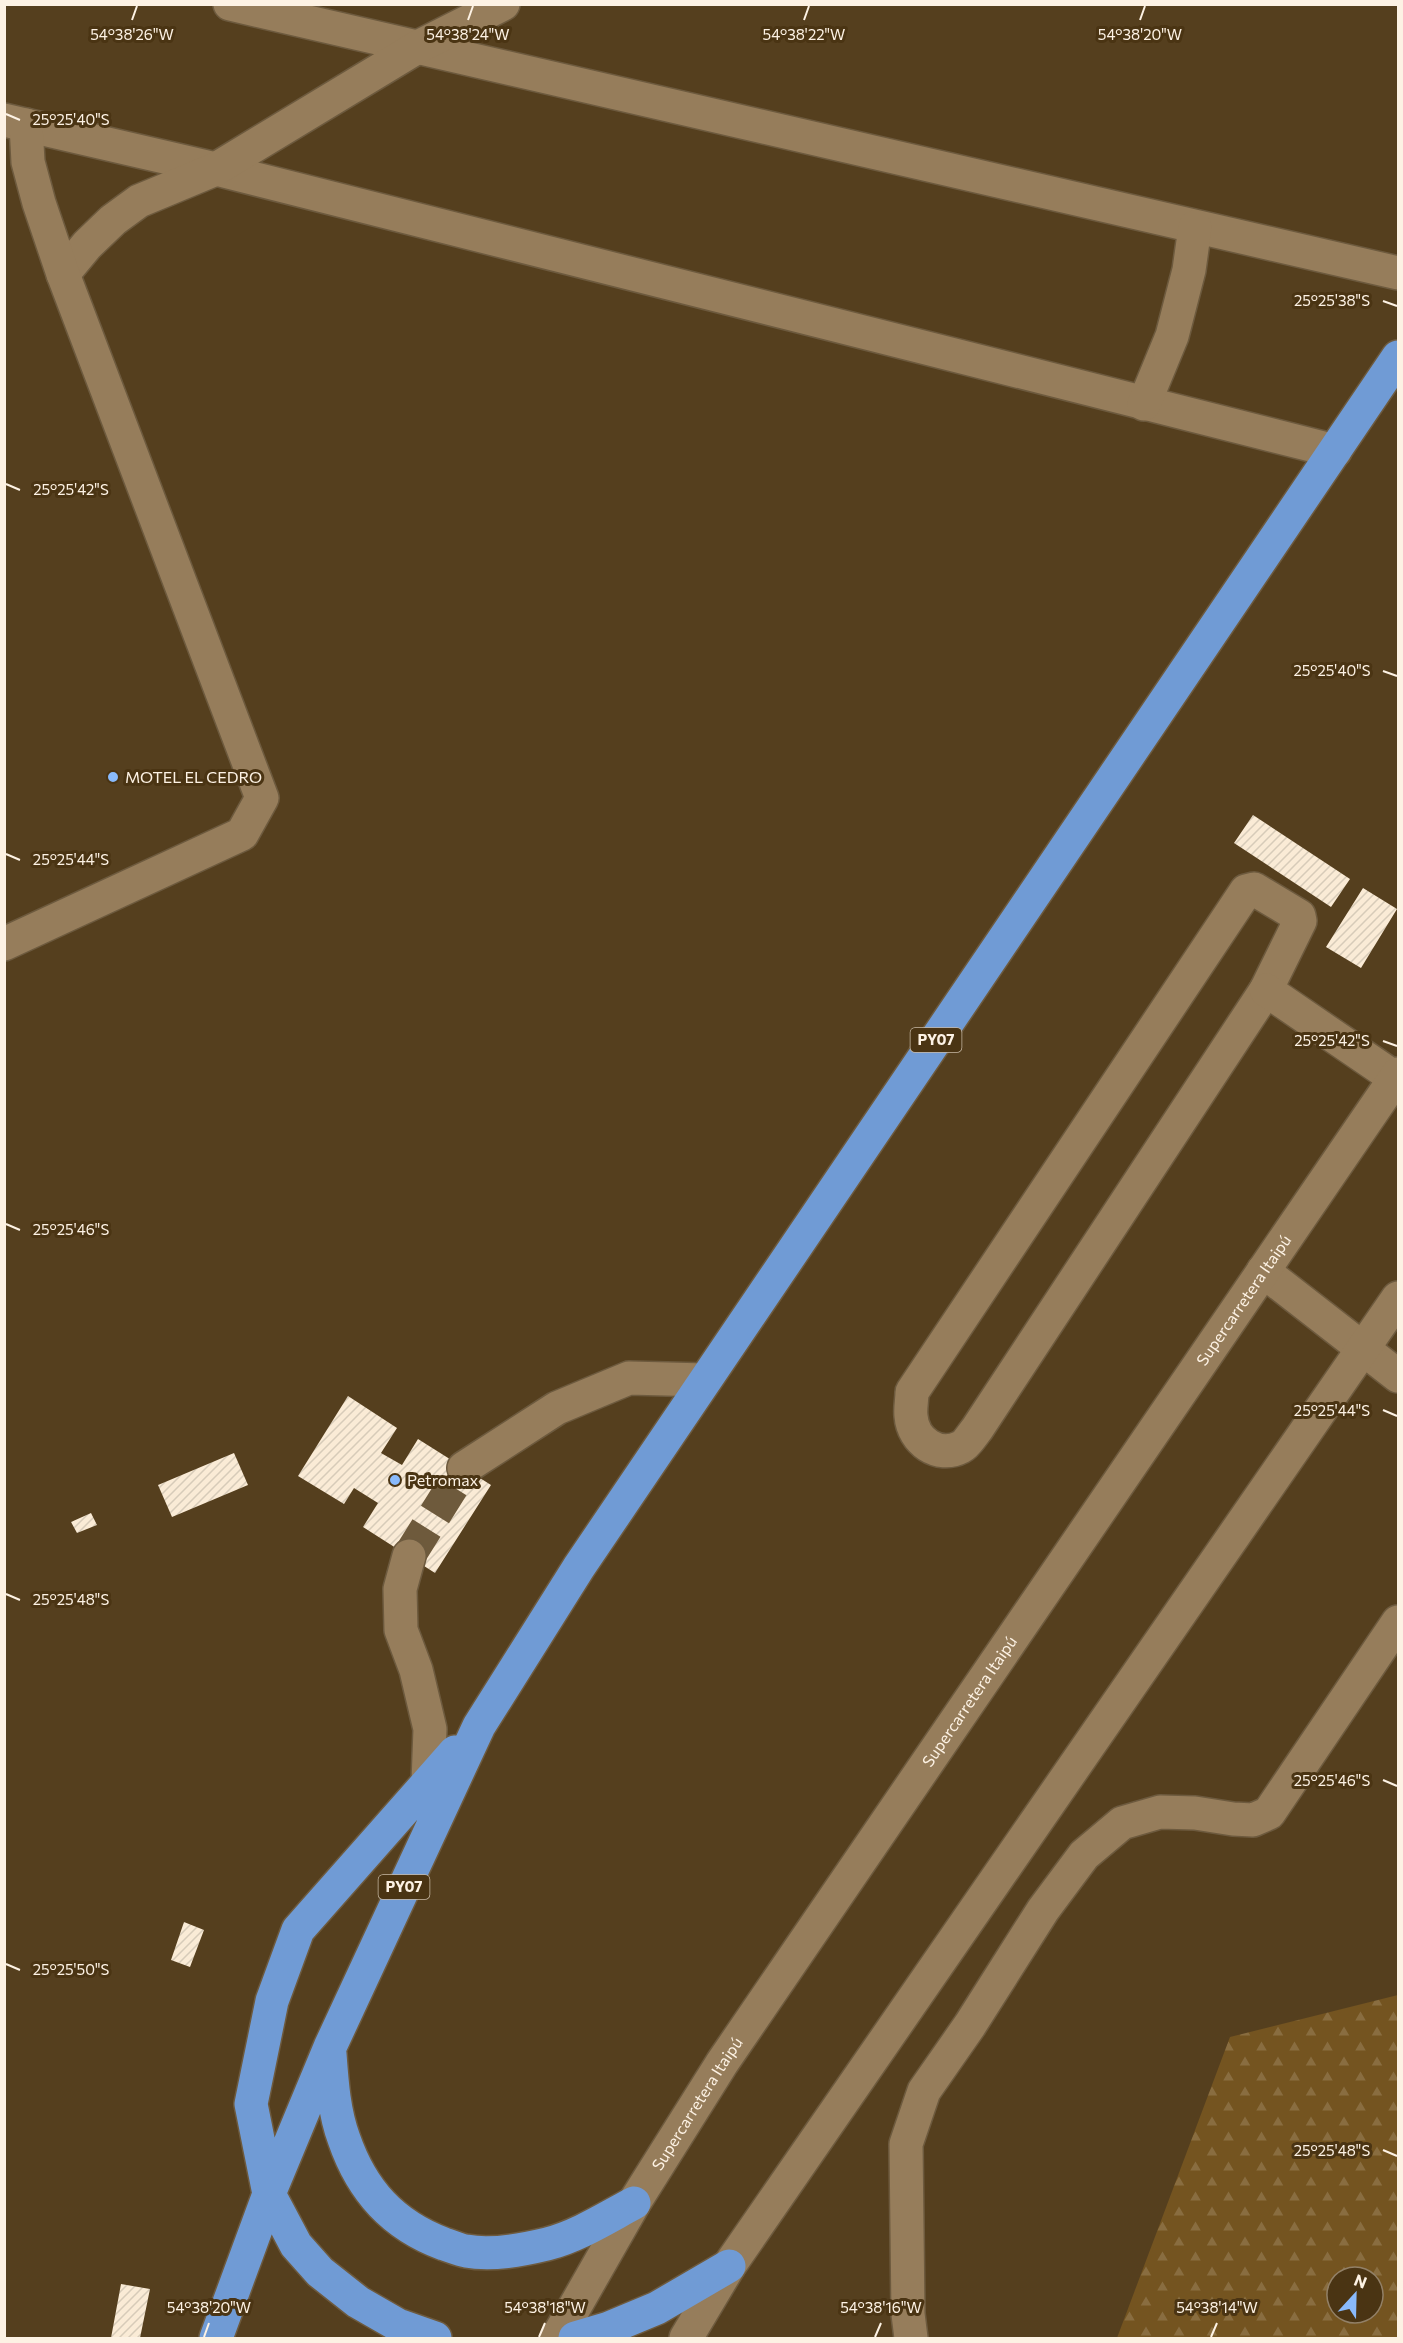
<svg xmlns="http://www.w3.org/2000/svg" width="1403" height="2343" font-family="Commissioner,sans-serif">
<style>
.forest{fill:url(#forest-firs);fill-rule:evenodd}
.building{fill:url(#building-hatch)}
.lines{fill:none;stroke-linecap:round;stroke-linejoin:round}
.minor-tunnel{stroke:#6e5a3c;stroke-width:33;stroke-dasharray:33 16;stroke-linecap:butt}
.minor-casing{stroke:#6d5a3e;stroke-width:36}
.highway-casing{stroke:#6d5a3e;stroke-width:36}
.minor{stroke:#967d5b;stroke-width:33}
.highway{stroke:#709bd5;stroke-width:33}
.ticks{fill:none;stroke:#fdf2e4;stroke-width:2}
.poi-dot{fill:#89bafc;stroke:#4a3413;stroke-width:2}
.labels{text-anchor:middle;stroke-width:6;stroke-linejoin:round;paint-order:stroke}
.shield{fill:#4a3413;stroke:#c7b9a5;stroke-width:1.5}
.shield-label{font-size:15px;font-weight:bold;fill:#fdf2e4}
.poi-label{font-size:16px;fill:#fdf2e4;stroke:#4a3413;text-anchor:start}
.street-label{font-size:16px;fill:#fdf2e4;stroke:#4a3413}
.ticks-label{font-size:15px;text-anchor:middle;fill:#fdf2e4;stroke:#4a3413;stroke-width:6;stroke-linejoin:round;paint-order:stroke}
</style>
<defs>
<pattern id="forest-firs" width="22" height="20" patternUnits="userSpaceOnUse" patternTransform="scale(1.5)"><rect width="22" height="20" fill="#745420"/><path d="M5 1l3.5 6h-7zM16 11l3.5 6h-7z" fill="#896d40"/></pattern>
<pattern id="building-hatch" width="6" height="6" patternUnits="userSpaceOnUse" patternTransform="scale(1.5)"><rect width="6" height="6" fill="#faebd6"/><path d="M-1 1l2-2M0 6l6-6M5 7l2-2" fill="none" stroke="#d7cbb9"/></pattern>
</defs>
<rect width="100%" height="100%" fill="#553f1e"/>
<path class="forest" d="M1398,1995v343h-281l113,-301zM1337,2277h36v36h-36z"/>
<path class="building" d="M1253,815l97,64 -19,28 -97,-64z
M1363,888l34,21 -36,59 -35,-21z
M348,1396l49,32 -16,25 21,12 16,-26 73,46 -56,88 -72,-46 15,-24 -24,-15 -10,16 -46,-28z
M234,1453l14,32 -76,32 -14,-32z
M91,1513l6,12 -20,8 -6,-11z
M184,1922l20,8 -14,37 -19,-7z
M121,2284l29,5 -10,49h-29z"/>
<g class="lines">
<path class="minor-tunnel" d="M409,1556l55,-88"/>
<g class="minor-casing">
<g id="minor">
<path d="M230,4l1168,269"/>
<path d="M4,120l212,49 1119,282"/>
<path d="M63,274l24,-29 26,-25 26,-19 77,-32 200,-121 87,-44"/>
<path d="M1144,404l28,-68 17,-66 6,-43"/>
<path d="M1254,889l45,27 1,5 -34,69 -289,439c-5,6 -10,15 -16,18 -23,12 -48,-6 -50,-31 -1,-8 1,-16 1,-24l334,-501z"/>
<path d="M4,944l238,-110 20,-36 -199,-524 -24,-71 -11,-41 -2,-37"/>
<path d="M1266,990l132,90"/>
<path d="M1263,1271l135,105"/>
<path d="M464,1468l93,-60 72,-30 76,2"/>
<path d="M409,1556l-9,33 1,41 15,40 14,59 -2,54"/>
<path id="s1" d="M557,2338l77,-135 88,-140 676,-989"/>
<path d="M686,2338l43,-72 669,-968"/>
<path d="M911,2338l-3,-24 -2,-170 18,-53 46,-66 73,-115 41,-55 38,-32 38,-11 35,1 38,6 20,1 16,-7 129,-191"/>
</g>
</g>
<g class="highway-casing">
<path id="highway" d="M330,2054c2,28 4,58 14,85 18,52 49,86 100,105 7,2 15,6 22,7 26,5 56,-1 81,-7 31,-8 59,-26 87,-41
M216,2338l53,-144 61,-147 149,-321 100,-159 819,-1210
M435,2338l-37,-13 -40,-23 -38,-30 -24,-27 -27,-51 -18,-90 21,-103 26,-71 157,-178
M575,2338l34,-10 48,-20 72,-42"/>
</g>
<use href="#minor" class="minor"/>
<use href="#highway" class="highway"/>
</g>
<path class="ticks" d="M132,20l5,-14M468,20l5,-14M804,20l5,-14M1140,20l5,-14M6,114l14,6M1383,301l14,5M6,484l14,6M1383,671l14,5M6,854l14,6M1383,1041l14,5M6,1224l14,6M1383,1410l14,6M6,1594l14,6M1383,1780l14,6M6,1964l14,6M1383,2150l14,6M204,2337l5,-14M539,2337l6,-14M875,2337l6,-14M1211,2337l6,-14"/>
<g class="poi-dot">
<circle cx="113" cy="777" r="6"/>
<circle cx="395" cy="1480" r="6"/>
</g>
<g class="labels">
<g class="shield">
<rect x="910.5" y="1028" width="51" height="24" rx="4.5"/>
<rect x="378.5" y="1875" width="51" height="24" rx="4.5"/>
</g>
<g class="shield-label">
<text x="936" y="1045">PY07</text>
<text x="404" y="1892">PY07</text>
</g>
<g class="poi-label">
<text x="125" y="783">MOTEL EL CEDRO</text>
<text x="407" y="1486">Petromax</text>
</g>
<g class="street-label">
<text dy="6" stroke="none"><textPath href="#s1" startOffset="1245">Supercarretera Itaipú</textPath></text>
<text dy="6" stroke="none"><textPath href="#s1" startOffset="759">Supercarretera Itaipú</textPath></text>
<text dy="6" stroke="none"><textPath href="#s1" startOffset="273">Supercarretera Itaipú</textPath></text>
</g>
</g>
<g class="ticks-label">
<text x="1140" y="40">54°38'20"W</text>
<text x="132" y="40">54°38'26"W</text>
<text x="468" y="40">54°38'24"W</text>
<text x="804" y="40">54°38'22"W</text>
<text x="71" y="125">25°25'40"S</text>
<text x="1332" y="306">25°25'38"S</text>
<text x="71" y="495">25°25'42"S</text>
<text x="1332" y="676">25°25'40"S</text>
<text x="71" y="865">25°25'44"S</text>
<text x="1332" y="1046">25°25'42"S</text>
<text x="71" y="1235">25°25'46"S</text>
<text x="1332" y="1416">25°25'44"S</text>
<text x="71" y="1605">25°25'48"S</text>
<text x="1332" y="1786">25°25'46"S</text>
<text x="71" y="1975">25°25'50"S</text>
<text x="1332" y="2156">25°25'48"S</text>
<text x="209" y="2313">54°38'20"W</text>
<text x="545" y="2313">54°38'18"W</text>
<text x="881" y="2313">54°38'16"W</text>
<text x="1217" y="2313">54°38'14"W</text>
</g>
<rect width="1403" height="2343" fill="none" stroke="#fdf2e4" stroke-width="12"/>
<g transform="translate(1355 2295) rotate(22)"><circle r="28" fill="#4a3413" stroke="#928067" stroke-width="1.5"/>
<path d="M0-4.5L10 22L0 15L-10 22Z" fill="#89bafc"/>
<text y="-9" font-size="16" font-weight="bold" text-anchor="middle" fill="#fdf2e4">N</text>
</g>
</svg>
